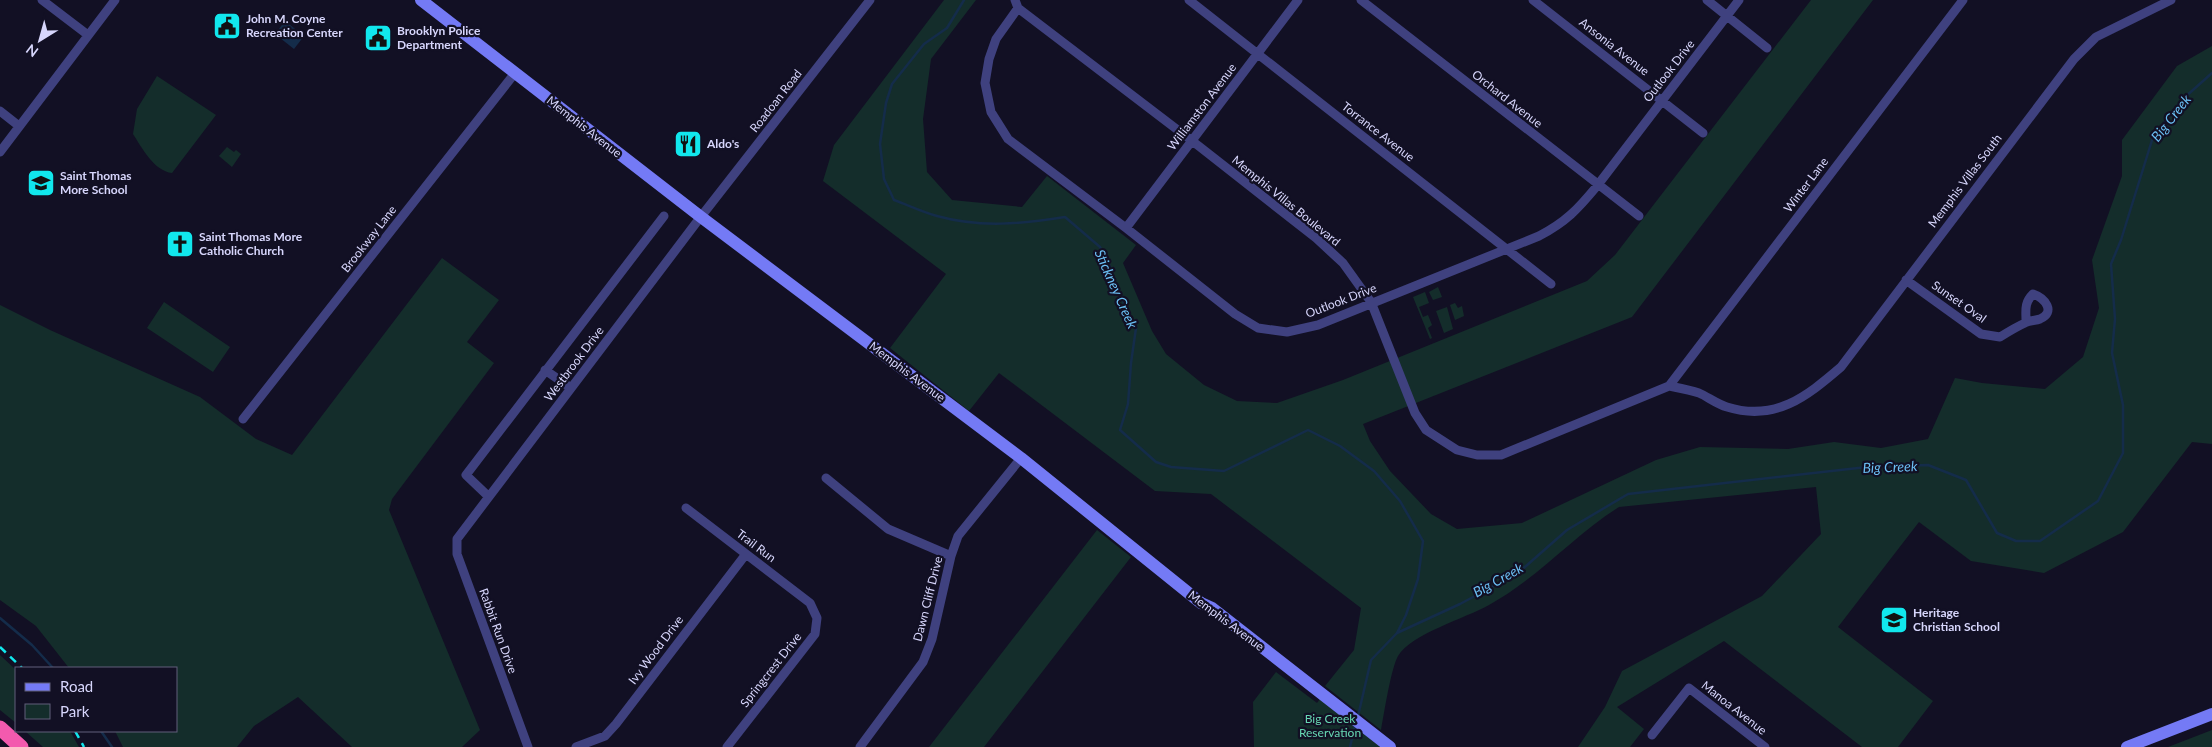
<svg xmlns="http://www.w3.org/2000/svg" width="2212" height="747" font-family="Lato,sans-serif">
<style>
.green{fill:#142d2b}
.water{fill:#142c4a}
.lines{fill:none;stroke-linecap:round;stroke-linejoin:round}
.stream{stroke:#142c4a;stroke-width:2.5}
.minor{stroke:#3f417f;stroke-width:9}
.secondary{stroke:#747af5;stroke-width:12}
.motorway{stroke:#f35aae;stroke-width:15}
.rail{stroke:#11e7ed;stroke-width:2.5;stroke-dasharray:8 6;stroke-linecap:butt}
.labels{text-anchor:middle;stroke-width:4.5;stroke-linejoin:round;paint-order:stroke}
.poi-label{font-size:12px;font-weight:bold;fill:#d7d6fc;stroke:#121024;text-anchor:start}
.street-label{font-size:12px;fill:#d7d6fc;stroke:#121024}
.park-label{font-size:12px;fill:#67d7b3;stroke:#121024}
.water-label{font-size:14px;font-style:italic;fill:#6bbff4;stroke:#121024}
</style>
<rect width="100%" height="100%" fill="#121024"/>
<path class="green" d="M944,0h32l-45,59 -8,60 4,53 25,28 70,7 25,-31 89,69 -13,18 29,68 14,23 38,31 33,16 40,2 66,-23 244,-99 28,-26 196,-255h62l-241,317 -269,107 7,17 20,30 41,43 26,15 65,-6 134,-63 44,-13 88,2 46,-7 47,6 47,-9 27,-61 27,5 63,6 38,-32 16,-49 -7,-48 30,-84v-36l55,-74 35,-20v398l-20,-2 -69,90 -79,41 -73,-12 -52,-39 -81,105 95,74 -35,46h-36l-138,-106 -107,66 27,22 -14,18h-52l27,-40 17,-36 140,-75 59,-62 -5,-47 -197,20c-46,29 -82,72 -130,98 -23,13 -78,29 -91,51 -7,12 -14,58 -17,74l-56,-44 29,-36 7,-42 -150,-114 -56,-3 -156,-118 -30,38 -79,-63 56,-74 -123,-93 11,-36z
M157,76l59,39 -44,58c-18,-2 -30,-25 -39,-39l4,-25z
M227,147l7,5 2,-2 5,4 -9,13 -13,-11z
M442,258l57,42 -32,42 27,21 -102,136 -3,11 91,220 -18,17h-110l-54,-50 -44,29 -17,21h-114l-8,-16h61v-63h-107l-33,-42 -36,-26v-295l50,25 150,67 56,42 36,16z
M1438,287l4,10 -9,3 -4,-8z
M1425,292l4,11 -10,4 4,10 5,-2 4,10 -4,3 4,10 -2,1 -17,-42z
M164,302l66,45 -17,25 -66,-44z
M1455,303l3,5 4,-2 2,10 -9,4 -5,-15z
M1447,307l6,22 -9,4 -8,-22z
M1097,530l34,27 -147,190h-55z
M0,655l16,15v53l-16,-13z
M1276,672l41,31 6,-8 67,52h-136l-1,-45z
M2212,730v17h-44z
M25,731h45l9,16h-36z"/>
<path class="water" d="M285,21l19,15 -10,13 -19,-15z"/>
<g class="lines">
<path class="stream" d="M964,0l-17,28 -23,16 -32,40 -6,19 -6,41 4,35 10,21c14,5 28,12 43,16 43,12 84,8 128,1l35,30 8,15 10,29 18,37 -5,35 -3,41 -8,26 36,32 15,5 53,4 84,-41 32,16 34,25 26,30 23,40 -5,38 -12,36 -9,18
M0,618l32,27 21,23
M1358,716l13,-56 26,-27 63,-29 58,-31 49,-43 61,-36 239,-27 61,-2 38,15 31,53 19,8h24l58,-40 25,-48v-48l-11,-52 3,-34 -4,-55 10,-24 32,-103 31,-39 28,-25
M101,731l11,16
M1350,747l5,-21"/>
<path class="minor" d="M42,0l46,35
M1015,0l3,8 182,139 116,91 27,25 28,39 44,111 11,17 31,20 20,5h24l168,-69c10,2 21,4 30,7 9,4 18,11 28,14 48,15 79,-10 114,-40l233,-308 22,-22 75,-37
M1189,0l362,284
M1361,0l278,216
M1533,0l170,133
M1707,0l60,48
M1018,8l-22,31 -7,20 -4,24 6,29 17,27 118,89 109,86 23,14 29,4 31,-7 221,-89c27,-14 39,-27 58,-50l142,-186
M0,111l19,15
M0,152l115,-152
M1126,228l172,-228
M1906,280l75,54 19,3c8,-5 16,-10 25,-14 4,-3 10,-2 15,-4 16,-7 5,-21 -7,-25 -9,9 -7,16 -7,27
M545,370l26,18
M1669,386l294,-386
M243,419l272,-346
M826,478l62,51 63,27
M488,496l-22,-21 198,-259
M686,508l124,95 7,15 -2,16 -88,113
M1652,735l37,-47 76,59
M528,747l-71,-193v-15l239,-316 174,-223
M576,747l29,-11 11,-12 130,-170
M860,747l63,-85 9,-23 19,-83 7,-20 63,-78"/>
<path class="secondary" d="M421,0l280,217 320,241 180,145 11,5 178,139
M2127,747l85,-33"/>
<path class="motorway" d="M0,728l21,19"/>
<path class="rail" d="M0,647l22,21
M75,731l9,16"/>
</g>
<defs>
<g id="civic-square" transform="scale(1.4375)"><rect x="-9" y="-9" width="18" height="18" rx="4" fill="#11e7ed" stroke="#121024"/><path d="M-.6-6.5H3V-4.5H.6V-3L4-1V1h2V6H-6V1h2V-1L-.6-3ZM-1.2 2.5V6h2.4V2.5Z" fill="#111"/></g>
<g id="restaurant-square" transform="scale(1.4375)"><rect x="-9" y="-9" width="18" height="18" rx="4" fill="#11e7ed" stroke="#121024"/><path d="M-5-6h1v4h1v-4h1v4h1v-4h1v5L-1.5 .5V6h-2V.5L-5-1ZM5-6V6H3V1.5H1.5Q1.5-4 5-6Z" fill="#111"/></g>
<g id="school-square" transform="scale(1.4375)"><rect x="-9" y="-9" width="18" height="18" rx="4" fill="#11e7ed" stroke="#121024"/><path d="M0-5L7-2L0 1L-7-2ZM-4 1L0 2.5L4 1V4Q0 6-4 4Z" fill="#111"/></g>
<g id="church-square" transform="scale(1.4375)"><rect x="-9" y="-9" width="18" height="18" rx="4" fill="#11e7ed" stroke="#121024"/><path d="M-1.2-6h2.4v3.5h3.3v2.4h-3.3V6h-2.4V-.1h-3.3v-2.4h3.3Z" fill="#111"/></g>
</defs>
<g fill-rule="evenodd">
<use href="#civic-square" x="227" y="26"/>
<use href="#civic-square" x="378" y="38"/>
<use href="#restaurant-square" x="688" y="144"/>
<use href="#school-square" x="41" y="183"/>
<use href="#church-square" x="180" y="244"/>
<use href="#school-square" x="1894" y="620"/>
</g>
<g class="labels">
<g class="poi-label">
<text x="246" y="23">John M. Coyne<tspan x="246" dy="14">Recreation Center</tspan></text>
<text x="397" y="35">Brooklyn Police<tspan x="397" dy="14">Department</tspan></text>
<text x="707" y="148">Aldo's</text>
<text x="60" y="180">Saint Thomas<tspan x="60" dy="14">More School</tspan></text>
<text x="199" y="241">Saint Thomas More<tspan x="199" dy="14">Catholic Church</tspan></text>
<text x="1913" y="617">Heritage<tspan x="1913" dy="14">Christian School</tspan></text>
</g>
<g class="street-label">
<text transform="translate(1614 47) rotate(38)" y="4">Ansonia Avenue</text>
<text transform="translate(1669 71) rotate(-52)" y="4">Outlook Drive</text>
<text transform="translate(1507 99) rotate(38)" y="4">Orchard Avenue</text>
<text transform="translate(776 101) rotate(-52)" y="4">Roadoan Road</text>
<text transform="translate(1202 107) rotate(-53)" y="4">Williamston Avenue</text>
<text transform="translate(584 127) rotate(38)" y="4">Memphis Avenue</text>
<text transform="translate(1378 132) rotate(38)" y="4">Torrance Avenue</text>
<text transform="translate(1965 181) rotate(-53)" y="4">Memphis Villas South</text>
<text transform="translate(1806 185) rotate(-53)" y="4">Winter Lane</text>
<text transform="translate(1286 201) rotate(39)" y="4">Memphis Villas Boulevard</text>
<text transform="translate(369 239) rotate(-52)" y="4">Brookway Lane</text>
<text transform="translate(1341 301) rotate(-21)" y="4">Outlook Drive</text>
<text transform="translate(1959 302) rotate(35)" y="4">Sunset Oval</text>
<text transform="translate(574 364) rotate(-53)" y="4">Westbrook Drive</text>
<text transform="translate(907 372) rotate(37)" y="4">Memphis Avenue</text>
<text transform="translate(756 546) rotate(37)" y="4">Trail Run</text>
<text transform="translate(928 599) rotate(-76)" y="4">Dawn Cliff Drive</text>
<text transform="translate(1226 621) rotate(37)" y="4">Memphis Avenue</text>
<text transform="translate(498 631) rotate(70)" y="4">Rabbit Run Drive</text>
<text transform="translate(656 650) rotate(-53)" y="4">Ivy Wood Drive</text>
<text transform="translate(771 670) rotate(-52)" y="4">Springcrest Drive</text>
<text transform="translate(1734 708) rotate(38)" y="4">Manoa Avenue</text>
</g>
<g class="park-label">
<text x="1330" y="723">Big Creek<tspan x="1330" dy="14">Reservation</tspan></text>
</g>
<g class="water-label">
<text transform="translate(2171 118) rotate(-52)" y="5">Big Creek</text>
<text transform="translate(1116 289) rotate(66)" y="5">Stickney Creek</text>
<text transform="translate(1890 467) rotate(-2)" y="5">Big Creek</text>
<text transform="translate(1498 580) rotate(-29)" y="5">Big Creek</text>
</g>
</g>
<rect x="15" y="667" width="162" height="65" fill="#121024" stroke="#615f7a"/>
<rect x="25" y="683" width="25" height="8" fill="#747af5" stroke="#615f7a"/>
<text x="60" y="692" font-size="15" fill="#d7d6fc">Road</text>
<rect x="25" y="704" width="25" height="15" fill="#142d2b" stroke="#615f7a"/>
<text x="60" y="717" font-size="15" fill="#d7d6fc">Park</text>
<g transform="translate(40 40) rotate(217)" stroke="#121024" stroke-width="4" paint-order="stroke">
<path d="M0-4L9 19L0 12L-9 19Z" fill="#d7d6fc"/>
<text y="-8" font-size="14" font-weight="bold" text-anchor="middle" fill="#d7d6fc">N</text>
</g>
</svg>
